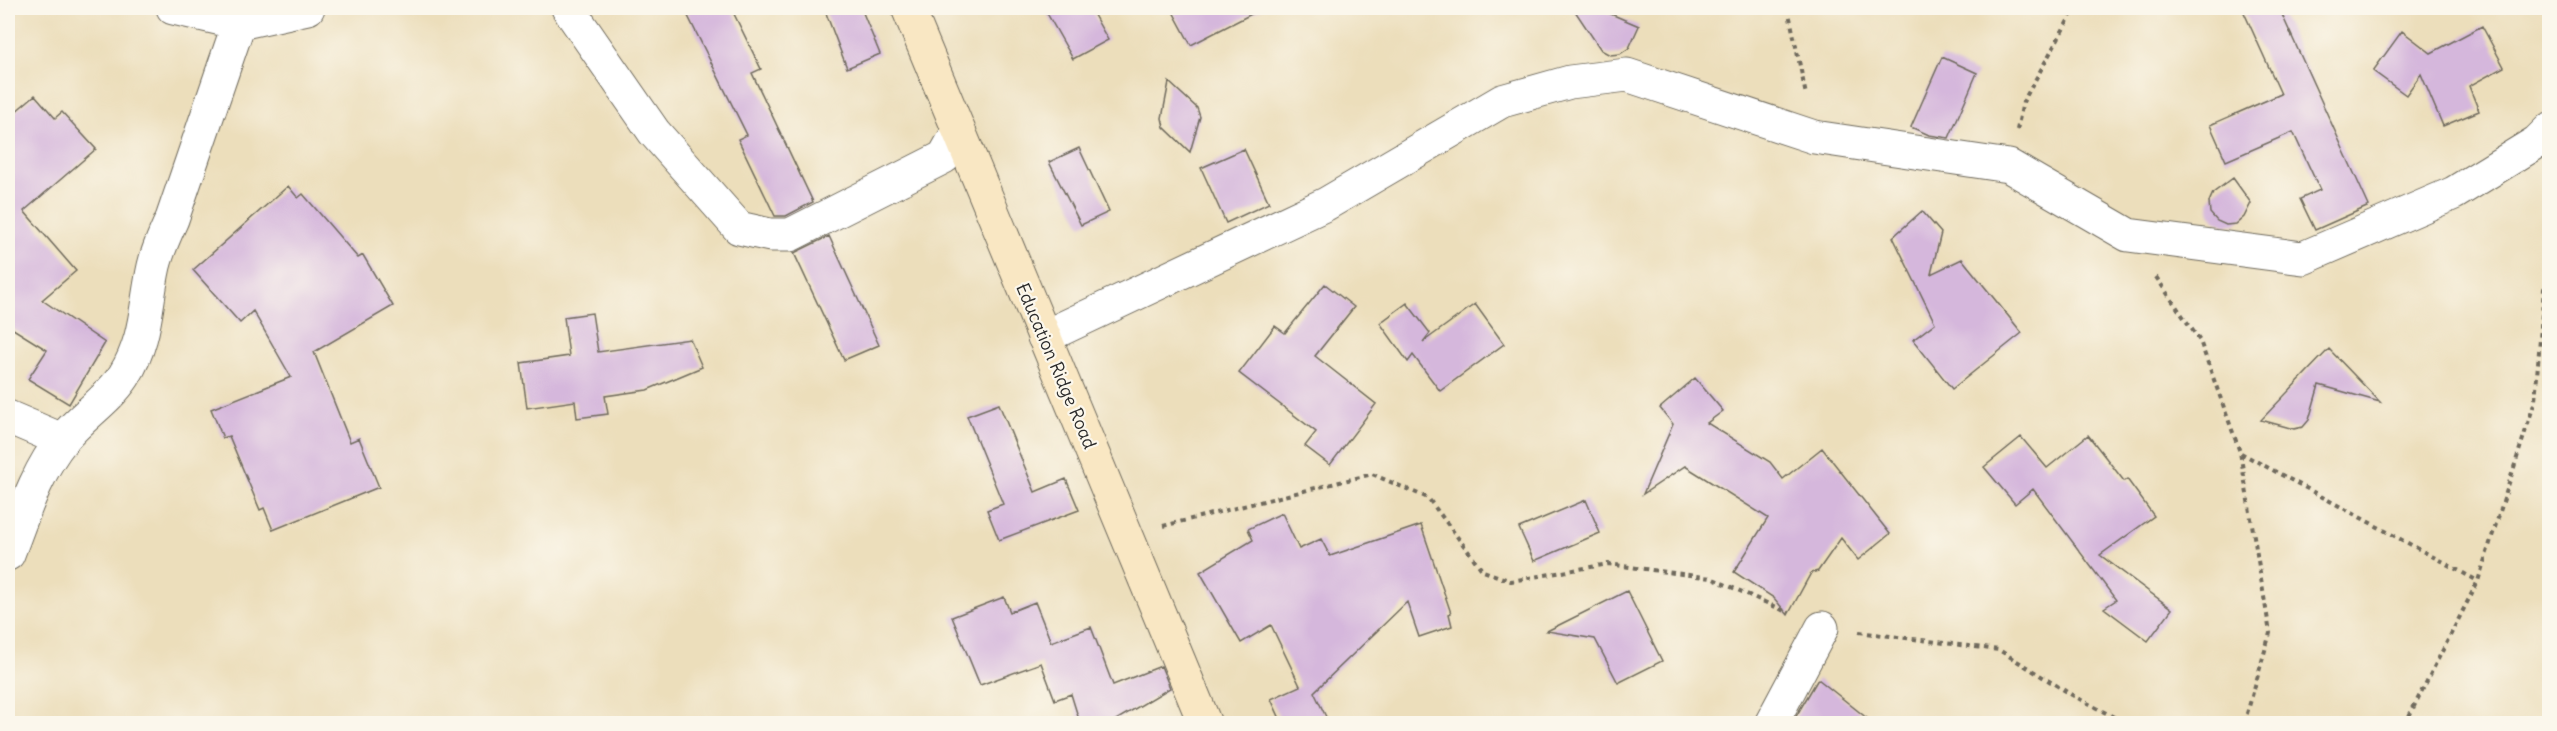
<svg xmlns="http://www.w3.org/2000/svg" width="2557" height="731" font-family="Delius,sans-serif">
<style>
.building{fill:#d5b7dc}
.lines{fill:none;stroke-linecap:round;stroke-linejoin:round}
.minor-casing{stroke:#6f6a5d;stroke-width:35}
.secondary-casing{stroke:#6f6a5d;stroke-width:35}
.path{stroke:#6f6a5d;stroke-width:4;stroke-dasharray:4.5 4.5;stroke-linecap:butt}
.minor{stroke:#fff;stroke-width:33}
.secondary{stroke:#f9e7c3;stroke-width:33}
.labels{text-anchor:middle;stroke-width:4.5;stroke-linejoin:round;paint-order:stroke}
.street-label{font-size:18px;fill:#2b2b2b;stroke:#fbf7ec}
</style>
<rect width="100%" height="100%" fill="#fbf7ec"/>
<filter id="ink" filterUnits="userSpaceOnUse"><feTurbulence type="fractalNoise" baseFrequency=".0167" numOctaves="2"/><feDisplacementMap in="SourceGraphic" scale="12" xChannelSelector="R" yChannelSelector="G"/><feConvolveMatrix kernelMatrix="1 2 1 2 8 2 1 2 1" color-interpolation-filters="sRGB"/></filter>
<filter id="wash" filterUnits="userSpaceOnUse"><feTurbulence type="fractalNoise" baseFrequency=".008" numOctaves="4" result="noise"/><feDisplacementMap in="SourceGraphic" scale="24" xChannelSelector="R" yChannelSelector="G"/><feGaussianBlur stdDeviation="1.35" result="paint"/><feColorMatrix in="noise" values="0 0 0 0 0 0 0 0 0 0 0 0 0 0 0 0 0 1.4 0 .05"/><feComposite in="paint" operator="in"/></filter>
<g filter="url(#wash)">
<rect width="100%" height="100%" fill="#ecdebb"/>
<g id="blocks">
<path class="building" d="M684,8h47l30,61 -9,4 61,129 -27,14h-11l-37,-77 9,-4z
M824,8h37l19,46 -33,14z
M1044,8h46l18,32 -35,19z
M1171,8h92l-72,37z
M1573,8h24l42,18 -10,22 -9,6 -10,1 -9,-5z
M2242,8h37l90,198 -54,24 -15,-31 20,-9 -27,-58 -67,29 -16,-36 71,-31z
M2482,26l22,41 -35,19 10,25 -36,15 -22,-52 -15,21 -33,-24 29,-40 29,22z
M1942,57l35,16 -28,65 -20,-3 -18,-8z
M1169,82l28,26 3,9 -10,35 -26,-25 -2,-9z
M35,95l20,23 7,-6 34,37 -72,62 52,60 -34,29 63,43 -36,61 -41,-25 19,-29 -37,-23 -2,2v-211z
M1079,148l30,64 -28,13 -32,-63z
M1244,149l25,54 -43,20 -25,-55z
M2233,178l18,25 -7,14 -8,7 -10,1 -9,-4 -7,-8 -1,-11 4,-9z
M288,186l10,12 5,-4 55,64 5,-3 30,51 -79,46 36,90 9,-4 20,49 -106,43 -9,-22 -4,2 -31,-74 -6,2 -12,-29 80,-32 -38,-66 -13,12 -47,-53z
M1922,211l19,22 -10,41 31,-15 60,74 -70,56 -39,-49 22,-17 -42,-86z
M829,236l50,109 -35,15 -50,-107z
M1325,284l29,23 -39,49 61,48 -46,61 -25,-19 11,-14 -77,-59 36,-47 10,7z
M1407,303l23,30 -7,9 52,-38 29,40 -64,47 -27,-36 -5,7 -28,-39z
M592,313l6,39 92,-13 12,28 -55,23 -42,6 3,18 -31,4 -2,-17 -48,7 -6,-45 48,-7 -5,-39z
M2329,349l51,53 -61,-17 -10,35 -6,7 -9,2 -33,-9z
M1695,378l28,33 -16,12 63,39 13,17 39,-31 68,86 -32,26 -17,-22 -23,33 -7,2 -23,42 -14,-17 -40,-26 34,-54 -83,-52 -42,28 30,-70 -13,-16z
M999,404l36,88 31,-13 13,31 -80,30 -12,-30 16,-6 -36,-88z
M2088,435l36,46 3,-2 27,37 -54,39 72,54 -24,32 -44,-33 12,-8 -83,-111 -18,15 -31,-37 37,-30 26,31z
M1586,500l14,33 -66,28 -15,-33z
M1282,513l17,36 22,-10 9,17 91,-31 30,88 -2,1 3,12 -33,11 -12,-35 -93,90 15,31h-47l-11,-24 29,-13 -29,-61 -30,18 -41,-71 53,-32 -5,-11z
M1627,591l35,70 -44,22 -23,-44 -48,-8z
M1004,597l6,15 25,-10 16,40 40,-15 22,58 48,-19 9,22 -59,35h-31l-9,-29 -16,6 -14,-37 -61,22 -28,-68z
M1818,679l55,44h-81z"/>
</g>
</g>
<g filter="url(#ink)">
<use href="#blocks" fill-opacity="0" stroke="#6f6a5d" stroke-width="1.5"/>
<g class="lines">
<g class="minor-casing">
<path id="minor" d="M173,8l66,15 69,-15
M568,8l86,124 85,96 31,7h20l154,-78 14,-25
M1044,337l282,-133 176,-103 68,-19 57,-7 187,62 195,29 119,69 175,23 151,-65 83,-51 13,-13
M8,417l54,23
M8,554c15,-39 28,-82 55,-115 19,-23 45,-39 61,-63 23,-37 21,-70 30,-110 4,-17 11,-32 18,-47l67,-196
M1771,724l51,-96"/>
</g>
<g class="secondary-casing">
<path id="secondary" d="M908,8l297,716"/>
</g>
<path class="path" d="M1788,8l18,87
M2017,130l6,-28 52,-94
M2156,277l44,64 40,111 30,181 -26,91
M2241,453l237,128
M1163,526l209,-52 56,24 55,73 28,10 97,-17 103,14 78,35
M1859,632l140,18 73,45 55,29
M2405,724l73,-143 57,-180 9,-112 6,-18"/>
<use href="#minor" class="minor"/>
<use href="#secondary" class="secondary"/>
</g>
</g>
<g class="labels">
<g class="street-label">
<text transform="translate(1056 366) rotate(67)" y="6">Education Ridge Road</text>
</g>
</g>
<rect width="2557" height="731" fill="none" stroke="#fbf7ec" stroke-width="30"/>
</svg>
